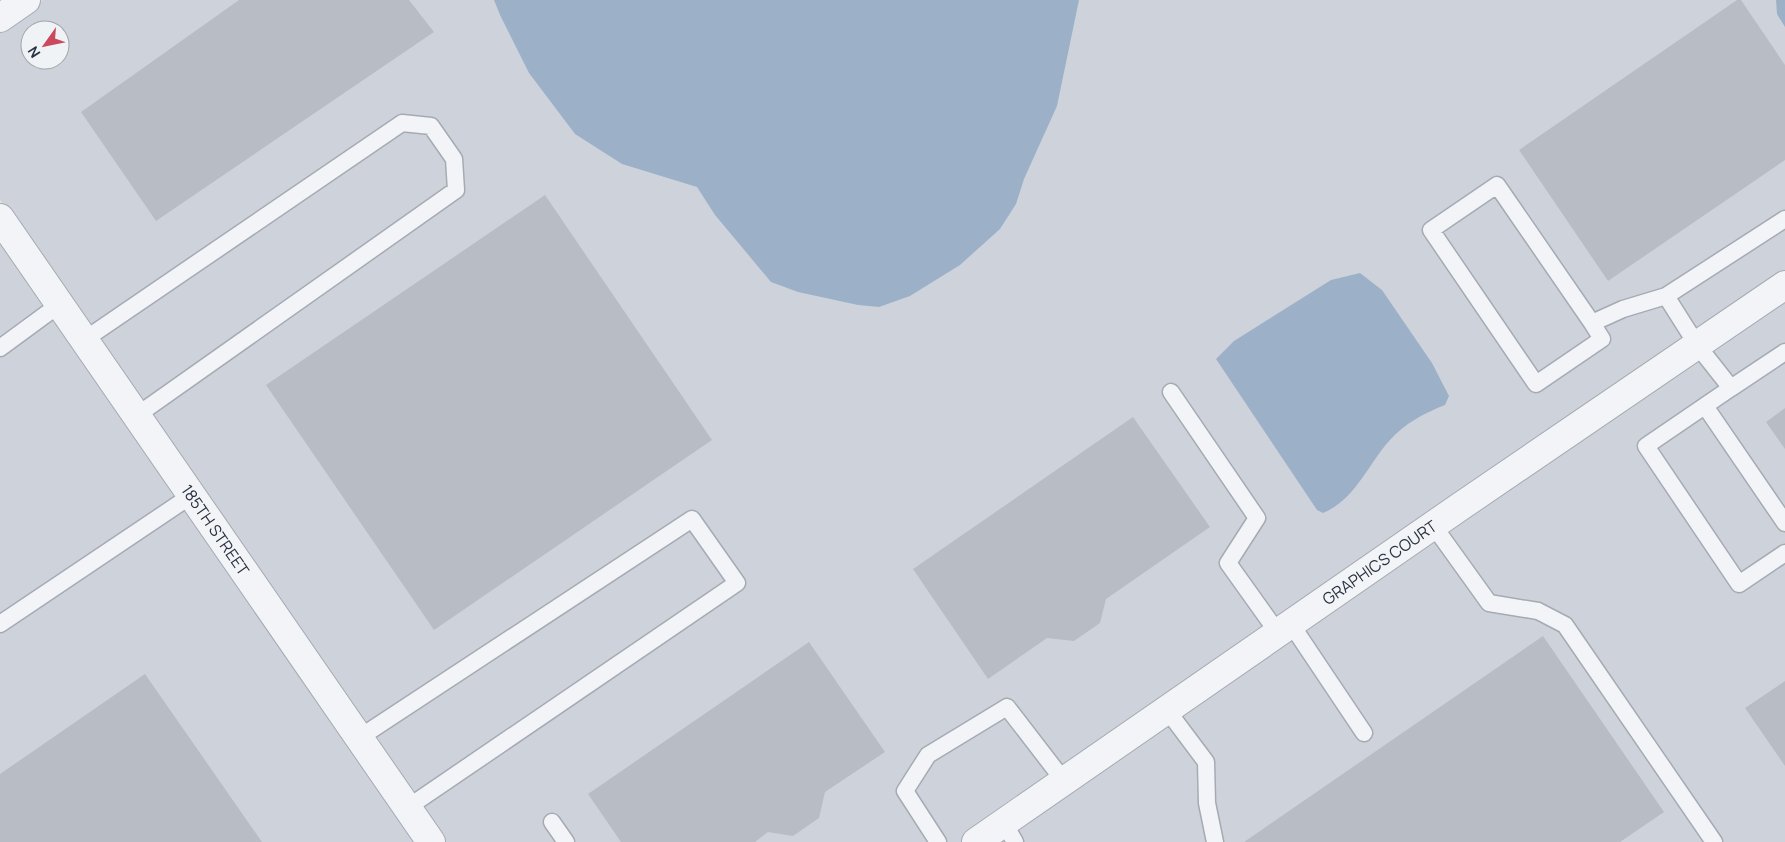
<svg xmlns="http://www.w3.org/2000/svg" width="1785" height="842" font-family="Manrope,sans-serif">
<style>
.built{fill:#ced3db;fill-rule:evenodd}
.water{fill:#9cb1c8}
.building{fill:#b8bdc5}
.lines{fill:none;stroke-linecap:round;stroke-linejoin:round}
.service-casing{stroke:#a5abb3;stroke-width:19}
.minor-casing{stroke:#a5abb3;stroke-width:30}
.service{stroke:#f3f4f7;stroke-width:16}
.minor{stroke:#f3f4f7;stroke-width:28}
.labels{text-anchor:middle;stroke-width:4;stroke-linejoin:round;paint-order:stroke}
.street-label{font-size:16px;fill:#293240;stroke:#f0f3f6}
</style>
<rect width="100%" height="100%" fill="#e0e4e9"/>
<path class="built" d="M43,0h1742v842h-1347l-438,-642v-170zM30,30h30v30h-30z
M0,233l415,609h-415z"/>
<path class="water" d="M494,0h585l-22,106 -33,73 -8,25 -16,25 -40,36 -50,31 -31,11 -21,-2 -60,-13 -27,-10 -56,-67 -18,-28 -75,-23 -47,-30 -46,-61 -29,-58z
M1776,0h9v27l-8,-13z
M1360,273l22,17 50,73 17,33 -4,9c-20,8 -40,18 -55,35 -22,24 -34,59 -67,73l-6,-3 -101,-151 18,-18 97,-61z"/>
<path class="building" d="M239,0h170l25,32 -278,189 -75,-109z
M1737,0h4l44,65v95l-177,121 -89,-131z
M545,195l167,245 -278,190 -168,-245z
M1785,408v41l-19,-27z
M1133,417l77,110 -104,72 -6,24 -26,18 -27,-3 -59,41 -75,-110z
M1543,636l121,176 -44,30h-376z
M809,642l76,110 -60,40 -6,26 -26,18 -25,-4 -13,10h-134l-33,-48z
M145,674l117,168h-262v-68z
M1785,681v85l-40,-58z"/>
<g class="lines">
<g class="service-casing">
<path id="service" d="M1666,296l31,49 34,43 54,-36
M1592,323l10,16 -66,45 -105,-154 66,-45 95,138 31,-14 43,-13 119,-77
M84,340l318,-217 29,3 23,33 2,31 -320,226
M0,348l60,-44
M1731,388l-85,58 93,138 46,-31
M1171,392l86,126 -29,45 50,70
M1705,406l80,117
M1433,525l56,78 49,8 27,14 149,217
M0,624l192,-129
M1291,624l73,109
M1167,710l39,52 1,41 8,39
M359,738l333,-219 45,64 -330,225
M552,822l14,20
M1004,823l11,19
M938,842l-33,-51 23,-36 79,-48 57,74"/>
</g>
<g class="minor-casing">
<g id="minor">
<path d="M0,18l26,-18"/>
<path id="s1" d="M0,218l431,624"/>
<path id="s2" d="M976,842l485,-336 324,-221"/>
</g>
</g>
<use href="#service" class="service"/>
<use href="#minor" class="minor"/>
</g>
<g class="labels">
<g class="street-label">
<text dy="6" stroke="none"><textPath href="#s1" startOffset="379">185TH STREET</textPath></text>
<text dy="6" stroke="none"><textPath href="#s2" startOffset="491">GRAPHICS COURT</textPath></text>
</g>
</g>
<g transform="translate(45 45) rotate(237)"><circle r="24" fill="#f0f3f6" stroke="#a0a6ad"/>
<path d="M0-4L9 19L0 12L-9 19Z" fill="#ca495c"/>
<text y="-8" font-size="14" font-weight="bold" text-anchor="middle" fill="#293240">N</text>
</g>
</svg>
